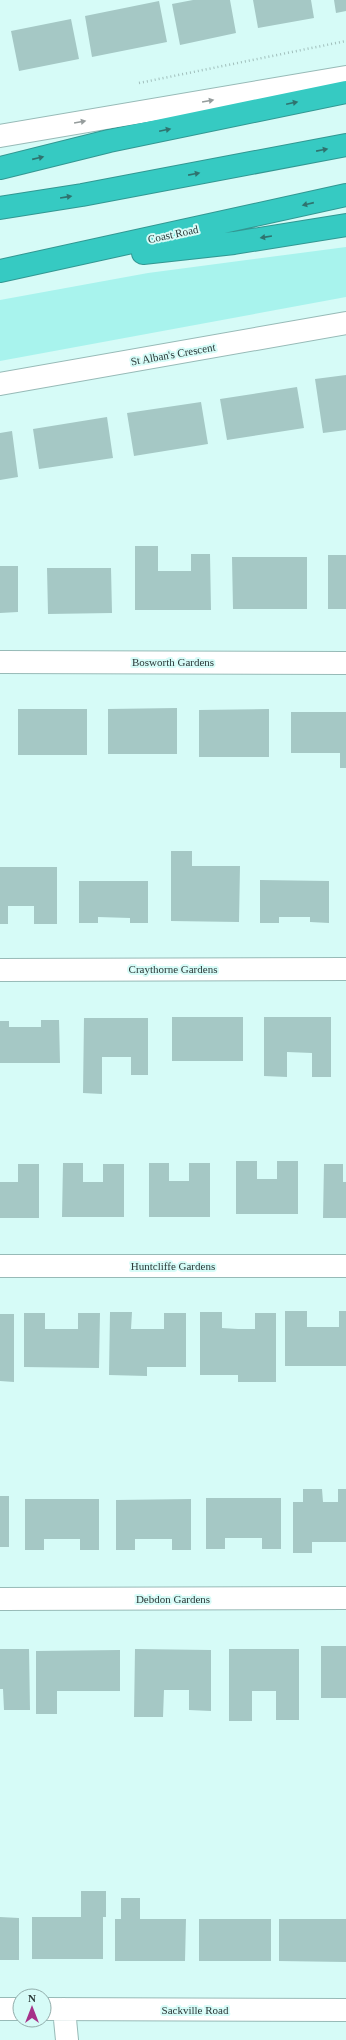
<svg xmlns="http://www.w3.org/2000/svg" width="346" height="2040" font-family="Georgia,serif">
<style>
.green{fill:#a8f3ed}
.building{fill:#a5c8c5}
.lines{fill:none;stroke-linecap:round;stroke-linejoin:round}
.minor-casing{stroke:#97bab7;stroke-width:24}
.highway-casing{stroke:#329792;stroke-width:24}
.path{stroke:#a1bfbc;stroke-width:2.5;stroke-dasharray:1 3;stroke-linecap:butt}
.minor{stroke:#fff;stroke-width:22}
.highway{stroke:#36cac2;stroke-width:22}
.oneway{fill:#959c9c}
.oneway2{fill:#2f736f}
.labels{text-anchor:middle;stroke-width:4;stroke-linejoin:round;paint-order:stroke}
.street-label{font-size:11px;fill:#2b3938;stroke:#d6fbf7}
</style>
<rect width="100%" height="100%" fill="#d6fbf7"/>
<path class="green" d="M346,247v50l-346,64v-61l148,-27z"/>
<path class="building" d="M193,0h37l6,33 -56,12 -8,-41z
M253,0h58l3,18 -56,10z
M334,0h12v11l-10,2z
M159,1l8,41 -75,15 -7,-41z
M71,19l8,40 -60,12 -8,-40z
M346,375v55l-23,3 -8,-54z
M297,387l7,41 -77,12 -7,-41z
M201,402l7,42 -74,12 -7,-43z
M107,417l6,41 -74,11 -6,-40z
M12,431l6,46 -18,3v-47z
M135,546h23v25h33v-17h19l1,56h-76z
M328,555h18v54h-18z
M232,557h75v52h-74z
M0,566h18v46l-18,1z
M47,568h64l1,45 -64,1z
M177,708v46h-69v-45z
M18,709h69v46h-69z
M269,709v48h-70v-47z
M291,712h55v56h-6v-15h-49z
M171,851h21v15h48l-1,56 -68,-1z
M0,867h57v57h-23v-18h-26v18h-8z
M260,880l69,1v42l-19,-1v-5h-31v6h-19z
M79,881h69v42h-18v-5l-32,-1v6h-19z
M172,1017h71v44h-71z
M264,1017h67v60h-19v-24l-25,-1v25l-23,-1z
M84,1018h64v57h-17v-18h-29v37l-19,-1z
M41,1020h18l1,43h-60v-42h9v6h32z
M236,1161h21v18h20v-18h21v53h-62z
M63,1163h20v19h20v-18h21v53h-62z
M149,1163h20v18h20v-18h21v54h-61z
M18,1164h21v54h-39v-36h18z
M324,1164h19v18h3v36h-23z
M285,1311h22v16h32v-16h7v55h-61z
M110,1312h22l-1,17h33v-16h22v54h-39v9l-38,-1z
M200,1312h22v16l16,1h17v-16h21v69h-38v-7h-38z
M24,1313h21v16h33v-16h22l-1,55 -75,-1z
M0,1314h14v68l-14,-1z
M303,1489h19l1,13h15v-13h8v53h-34v11h-19v-51h10z
M0,1496h9v51h-9z
M206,1498h75v51h-19v-11h-37v11h-19z
M25,1499h74v51h-19v-11h-36v11h-19z
M191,1499v51h-19v-11h-37v11h-19v-50z
M321,1646h25v52h-25z
M0,1649h29l1,61h-26l-1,-21h-3z
M135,1649l76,1v61l-22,-1v-20h-25l-1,27h-29z
M229,1649h70v71h-23v-29h-24v30h-23z
M120,1650v41h-63v23h-21v-63z
M81,1891h25v26h-3v42h-71v-42h49z
M121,1898h19v21h46l-1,42h-70v-42h6z
M0,1917l19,1v42h-19z
M199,1919h72v42h-72z
M279,1919h67v43l-67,-1z"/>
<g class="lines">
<g class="minor-casing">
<path id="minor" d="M0,136l346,-59
M0,384l346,-61
M0,662l346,1
M0,970l346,-1
M0,1266h346
M0,1599l346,-1
M0,2009h20
M44,2009l302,1
M64,2009l3,31"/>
</g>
<g class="highway-casing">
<path id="highway" d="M0,168l109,-27 237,-49
M0,208l82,-13 264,-50
M143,253l91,-10 112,-18
M0,271l346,-76"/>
</g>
<path class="path" d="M139,83l207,-42"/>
<use href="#minor" class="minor"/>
<use href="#highway" class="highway"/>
</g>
<defs><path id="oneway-solid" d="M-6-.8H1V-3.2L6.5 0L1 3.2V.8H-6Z"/></defs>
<g class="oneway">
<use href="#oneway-solid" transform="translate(208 101) rotate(-10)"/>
<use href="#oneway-solid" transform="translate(80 122) rotate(-10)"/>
</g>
<g class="oneway2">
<use href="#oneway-solid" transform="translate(292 103) rotate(-12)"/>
<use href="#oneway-solid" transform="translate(165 130) rotate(-12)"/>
<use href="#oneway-solid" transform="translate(322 150) rotate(-11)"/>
<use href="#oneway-solid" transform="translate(38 158) rotate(-13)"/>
<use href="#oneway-solid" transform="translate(194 174) rotate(-11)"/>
<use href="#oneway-solid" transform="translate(66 197) rotate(-9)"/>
<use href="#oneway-solid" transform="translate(308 204) rotate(167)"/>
<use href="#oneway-solid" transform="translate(266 237) rotate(171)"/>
</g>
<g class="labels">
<g class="street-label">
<text transform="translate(173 234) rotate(-12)" y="4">Coast Road</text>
<text transform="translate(173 354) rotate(-10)" y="4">St Alban's Crescent</text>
<text x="173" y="666">Bosworth Gardens</text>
<text x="173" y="973">Craythorne Gardens</text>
<text x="173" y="1270">Huntcliffe Gardens</text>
<text x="173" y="1603">Debdon Gardens</text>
<text x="195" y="2014">Sackville Road</text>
</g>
</g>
<g transform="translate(32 2008)"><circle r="19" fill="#d6fbf7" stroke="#92adab"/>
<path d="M0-3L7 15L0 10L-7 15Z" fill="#a63189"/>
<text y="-6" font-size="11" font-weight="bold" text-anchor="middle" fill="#2b3938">N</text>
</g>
</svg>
